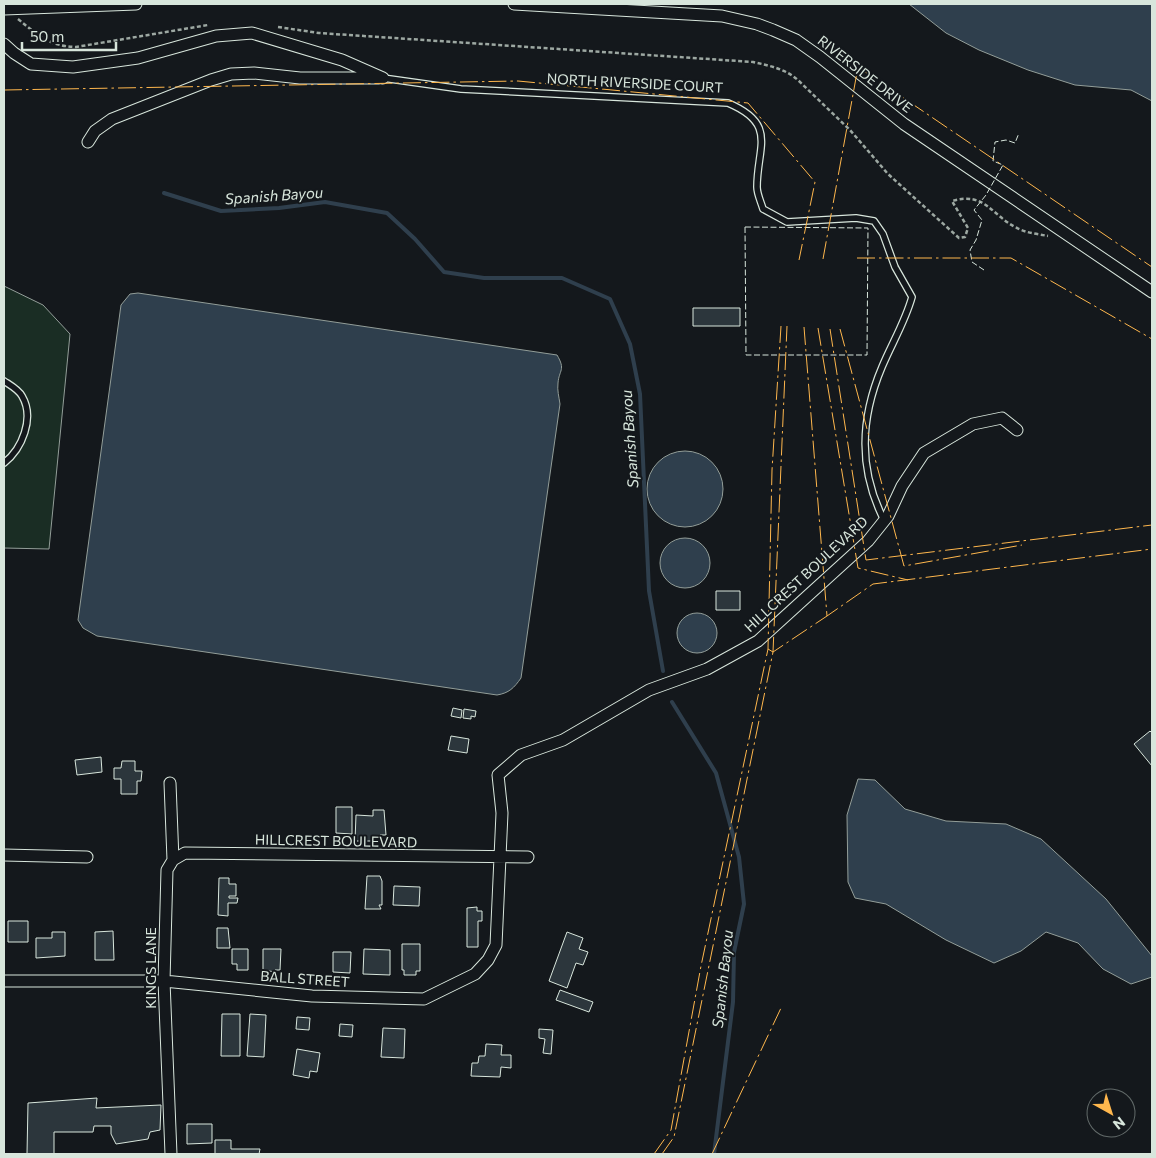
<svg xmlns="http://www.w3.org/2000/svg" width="1156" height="1158" font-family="Commissioner,sans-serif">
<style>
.green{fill:#1a2d24;stroke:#939e99}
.water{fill:#2f3f4d;stroke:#939e99}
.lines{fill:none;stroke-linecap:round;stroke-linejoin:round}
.stream{stroke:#2f3f4d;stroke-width:4}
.building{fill:#2c363c;stroke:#d8e6dc}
.lane-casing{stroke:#d8e6dc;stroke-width:8}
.street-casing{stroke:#d8e6dc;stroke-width:13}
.path{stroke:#9da8a2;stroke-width:2.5;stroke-dasharray:4 2.5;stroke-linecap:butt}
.lane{stroke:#14181c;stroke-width:5.5}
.street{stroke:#14181c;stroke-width:11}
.fence{stroke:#d8e6dc;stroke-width:1;stroke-dasharray:6 2.5;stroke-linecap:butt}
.power{stroke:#ffb74d;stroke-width:1;stroke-dasharray:18 4 2.5 4;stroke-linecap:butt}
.labels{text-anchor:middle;stroke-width:4;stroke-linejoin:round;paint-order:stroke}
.street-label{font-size:14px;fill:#d8e6dc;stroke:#14181c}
.water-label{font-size:15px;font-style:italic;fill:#d8e6dc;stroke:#14181c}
</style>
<rect width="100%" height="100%" fill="#14181c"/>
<path class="green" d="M4,286l39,19 27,29 -21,215 -45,-1z"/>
<path class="water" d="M909,4h243v97l-21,-11 -56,-5 -47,-15 -49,-20 -33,-17z
M138,293l419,62c9,15 2,15 1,28 -1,7 1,14 2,21l-39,274c-7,10 -12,15 -24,17l-400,-59 -14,-8 -5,-8 43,-315 9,-11z
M647 489a38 38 0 1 1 76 0a38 38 0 1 1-76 0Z
M660 563a25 25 0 1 1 50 0a25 25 0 1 1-50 0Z
M677 633a20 20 0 1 1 40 0a20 20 0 1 1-40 0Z
M858,779l17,1 30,29 41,12 60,3 35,15 65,60 46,57v21l-21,7 -28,-15 -25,-26 -32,-11 -25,19 -27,12 -48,-23 -60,-36 -31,-6 -7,-16 -1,-67z"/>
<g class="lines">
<path class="stream" d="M164,193l57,18 58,-3 46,-6 62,11 28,26 29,33 40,6h78l48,21 20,45 10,50 9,197 14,80
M672,702l44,71 23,84 5,47 -10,48 -1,50 -19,152"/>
</g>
<path class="building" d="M693,308h47v18h-47z
M716,591h24v19h-24z
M453,708l9,2 -1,8 -10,-2z
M464,709l12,2 -1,6 -4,-1v3l-8,-1z
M1150,731l2,2v33l-18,-22z
M451,736l18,3 -2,14 -19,-3z
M101,757l1,15 -25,3 -2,-15z
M122,761h13v10h7l-1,10h-4v13h-16v-15h-7v-11h7z
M336,807h16v27l-16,-1z
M373,810h11l2,25h-6v6h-25l1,-26 17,1z
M367,876h13l2,5v24h-3l2,4h-16z
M219,878h10v6h7v12h-7v2h9l-1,5h-9v13l-10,-1z
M394,886l26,1 -1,19 -26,-1z
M477,907v4h5v10h-4v26h-11v-39z
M8,921h20v21h-20z
M217,928h11l2,20h-13z
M113,931l1,29h-19v-28z
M52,932h13v24l-29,2v-20h16z
M567,932l16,6 -4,11 9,3 -5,13 -7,-2 -9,25 -18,-7z
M402,944h18v27h-4v4h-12v-5h-2z
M232,949h16v21h-11v-6h-5z
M263,949h18l-1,21h-5v2l-12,-2z
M364,949l26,1v25l-27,-1z
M333,952h18l-1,21 -17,-1z
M560,990l33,12 -4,10 -33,-12z
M222,1014h18v42h-19z
M250,1014l16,1 -2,42 -17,-1z
M297,1017l13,1 -1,12 -13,-1z
M340,1024l13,1 -1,12 -13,-1z
M383,1028l22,1 -1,29 -23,-1z
M539,1029l14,1 -2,24 -8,-1 2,-14 -6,-1z
M486,1044l16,1 -1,10h10v13l-10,-1 -1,10 -29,-1 1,-13h6l1,-7h6z
M297,1049l23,4 -3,19 -7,-1 -1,7 -16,-3z
M97,1098l-1,10 65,-3 -1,25 -10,2 -2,7 -32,5 -5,-10v-8h-17l-1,6h-39v22h-27l1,-51z
M187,1124h25v19l-25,1z
M215,1140h16v9h29l-1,5h-44z"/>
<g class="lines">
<g class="lane-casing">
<path id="lane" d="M383,78l78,11 267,14c50,21 29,44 29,84 0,7 4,15 6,22l24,13 69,-4 18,3 9,13 12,33 17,30c-7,25 -20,46 -30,70 -22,52 -24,102 2,153
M4,381c6,4 14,8 18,15 13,22 0,53 -18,67"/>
</g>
<g class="street-casing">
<path id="street" d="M514,4l208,12 35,8 16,6 23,10 24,17 84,67 248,168
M4,9l132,-5
M4,44l10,9 17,11 42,3 65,-9 78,-22 36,-3 90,27 41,18
M88,142l7,-11 17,-12 99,-39 20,-6 23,-1 46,5h79
M170,783l3,77 -6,10 -3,111 7,173
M4,855l83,2
M173,860l12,-7 343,4
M4,981h160l148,15 112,3 51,-25 13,-14 8,-15 6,-132 -4,-38 23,-20 42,-15 86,-50 58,-21 51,-28 110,-100 20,-25 14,-30 22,-33 49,-29 29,-6 15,12"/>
</g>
<path class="path" d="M18,19c21,17 31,27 58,28l132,-22
M278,27l41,6 434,29c18,4 33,7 46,19l51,49 38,44 71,64 6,-1 3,-9 -16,-27c33,-10 40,15 65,27 9,5 21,6 31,8"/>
<use href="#lane" class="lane"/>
<use href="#street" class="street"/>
<path class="fence" d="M745,227l123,1 -1,127h-121z
M984,270l-12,-8 -2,-12 6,-10 6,-20 -8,-10 12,-15 17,-30 -10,-4 2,-19 11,-2 9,3 4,-10"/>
<path class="power" d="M4,90l514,-9 230,22 67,79 -16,78
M857,258h154l141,81
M823,259l35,-192 294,200
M804,327l23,289 46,-32 279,-35
M818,328l40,240 50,12
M830,329l36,231 286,-35
M840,329l64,237 118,-21
M768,649l5,3 54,-36
M654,1154l17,-24 30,-164 67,-317 4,-179 9,-144
M662,1154l12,-17 99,-485 14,-326
M712,1154l69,-146"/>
</g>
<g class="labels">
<g class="street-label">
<text transform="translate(865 74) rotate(38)" y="5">RIVERSIDE DRIVE</text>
<text transform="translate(635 83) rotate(3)" y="5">NORTH RIVERSIDE COURT</text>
<text transform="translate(806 574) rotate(-43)" y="5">HILLCREST BOULEVARD</text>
<text transform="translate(336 841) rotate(1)" y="5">HILLCREST BOULEVARD</text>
<text transform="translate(151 968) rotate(-90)" y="5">KINGS LANE</text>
<text transform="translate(305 979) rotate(4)" y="5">BALL STREET</text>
</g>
<g class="water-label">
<text transform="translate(274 196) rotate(-4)" y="5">Spanish Bayou</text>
<text transform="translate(630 439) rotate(-94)" y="5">Spanish Bayou</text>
<text transform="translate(723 979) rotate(-84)" y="5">Spanish Bayou</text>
</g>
</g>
<rect width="1156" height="1158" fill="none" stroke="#d8e6dc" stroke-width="10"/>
<g transform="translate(1111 1113) rotate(141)"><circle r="24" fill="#14181c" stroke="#626a69"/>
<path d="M0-4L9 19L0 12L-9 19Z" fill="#ffb74d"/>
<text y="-8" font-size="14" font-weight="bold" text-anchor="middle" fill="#d8e6dc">N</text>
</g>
<path d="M22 42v8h94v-8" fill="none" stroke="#d8e6dc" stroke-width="2.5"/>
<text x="30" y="42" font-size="15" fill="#d8e6dc" stroke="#14181c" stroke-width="4" paint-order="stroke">50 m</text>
</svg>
